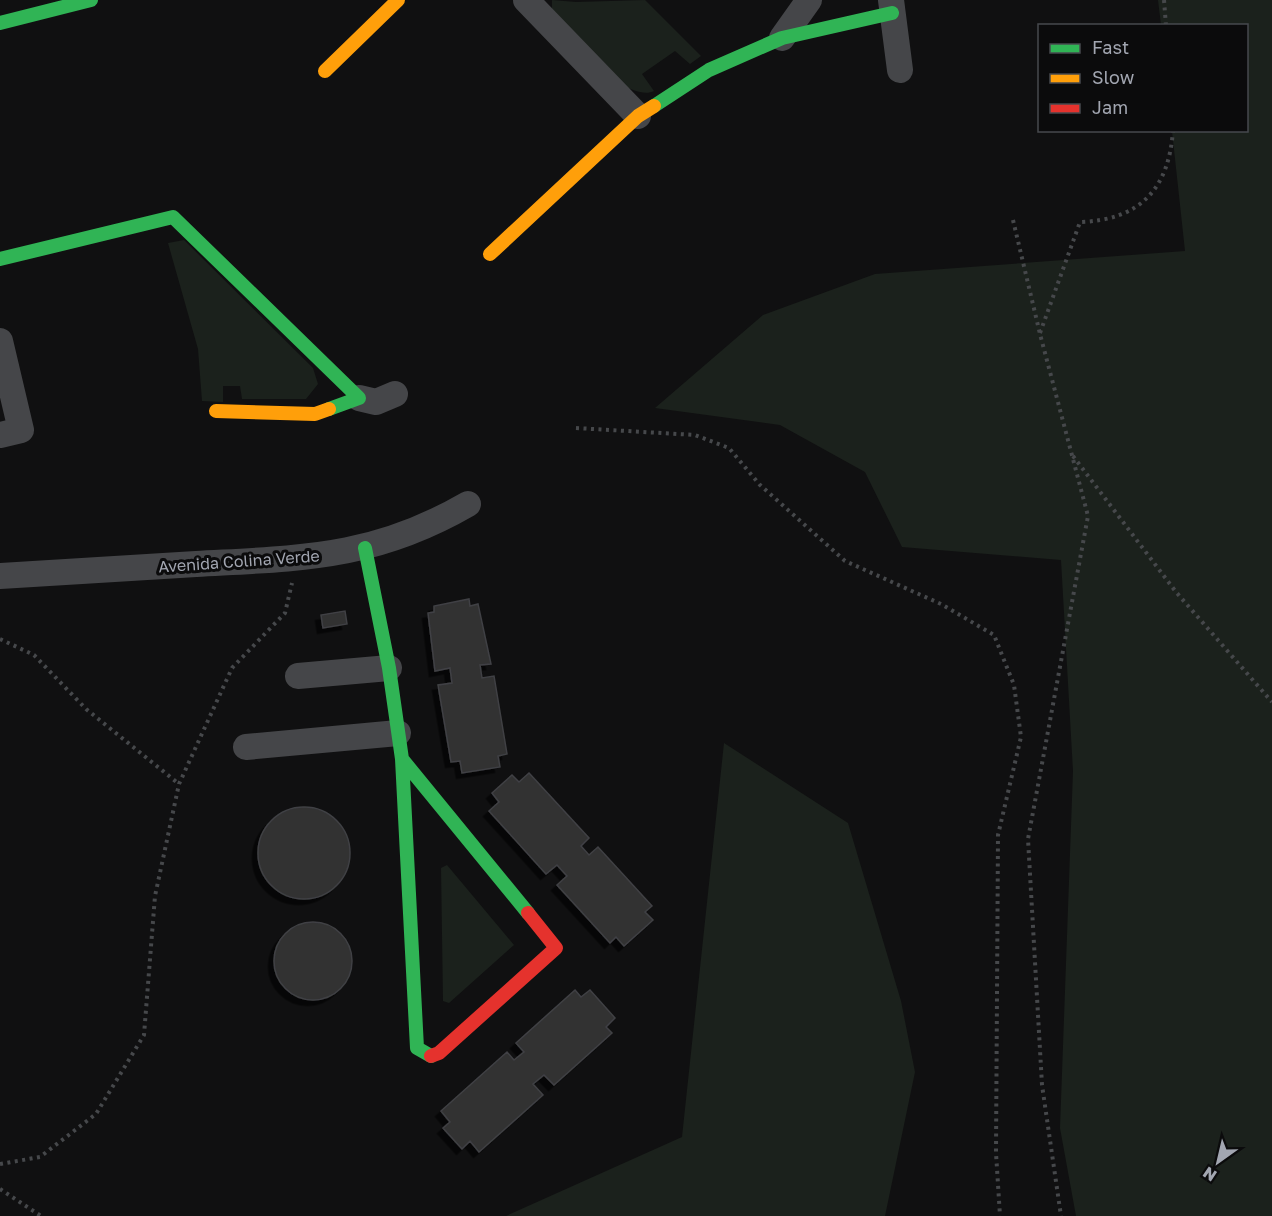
<svg xmlns="http://www.w3.org/2000/svg" width="1272" height="1216" font-family="'Golos Text',sans-serif">
<style>
.green{fill:#1b211c}
.building{fill:#313133;stroke:#404144;stroke-width:1.5;filter:url(#shadow)}
.lines{fill:none;stroke-linecap:round;stroke-linejoin:round}
.path{stroke:#46484b;stroke-width:4;stroke-dasharray:3 4.5;stroke-linecap:butt}
.street{stroke:#454649;stroke-width:26}
.fast{stroke:#30b455;stroke-width:14}
.slow{stroke:#ff9f0a;stroke-width:14}
.jam{stroke:#e5322d;stroke-width:14}
.labels{text-anchor:middle;stroke-width:6;stroke-linejoin:round;paint-order:stroke}
.street-label{font-size:16px;fill:#a2a6b1;stroke:#0b0b0c}
</style>
<defs>
<filter id="shadow"><feDropShadow dx="-5.5" dy="5.5" stdDeviation="0" flood-color="#0009"/></filter>
</defs>
<rect width="100%" height="100%" fill="#101011"/>
<path class="green" d="M552,0l24,2 69,-2 56,56 -11,8 -15,-13 -33,23 12,17c-10,5 -22,-2 -32,-5l-70,-74z
M1158,0h114v1216h-196l-16,-88 13,-357 -12,-211 -159,-13 -37,-75 -85,-47 -125,-17 108,-93 112,-41 310,-23 -13,-120 74,-1v-104l-85,-1z
M184,240l129,128 5,16 -12,15h-64l-2,-13h-17v16l-21,-1 -4,-52 -30,-106z
M724,743l124,80 53,178 14,71 -30,144h-379l176,-79z
M447,865l67,80 -65,58 -6,-2 -2,-133z"/>
<path class="building" d="M469,599l1,7 8,-2 13,60 -11,1 2,13 12,-2 13,78 -9,2 2,11 -38,6 -2,-12 -9,1 -13,-77 14,-2 -2,-15 -15,3 -7,-58 6,-1v-6z
M345,611l2,13 -24,4 -2,-13z
M529,773l60,65 -8,8 8,9 9,-8 54,59 -7,6 8,8 -29,26 -8,-9 -6,6 -53,-58 10,-9 -10,-11 -11,9 -57,-63 10,-9 -7,-9 20,-18 7,7z
M258 853a46 46 0 1 1 92 0a46 46 0 1 1-92 0Z
M274 961a39 39 0 1 1 78 0a39 39 0 1 1-78 0Z
M575,990l6,7 9,-7 25,28 -9,9 6,6 -58,52 -10,-10 -11,9 10,11 -64,57 -9,-11 -8,8 -19,-21 7,-6 -9,-11 66,-59 7,8 10,-8 -8,-9z"/>
<g class="lines">
<path class="path" d="M1164,0l2,26
M1013,220l27,114 48,182 -60,323 14,246 19,131
M1040,333l40,-111c60,-2 89,-33 93,-92
M576,428l119,7 34,13 31,37 85,76 96,43 53,31 20,50 7,52 -23,98 -2,318 4,63
M1073,456l103,136 96,110
M0,639l34,16 52,54 93,75
M0,1164l40,-7 56,-43 48,-79 11,-139 24,-112 53,-116 53,-55 7,-30
M0,1189l41,27"/>
<path class="street" d="M526,0l112,116
M891,0l9,70
M782,38l27,-38
M0,341l21,89 -21,5
M359,398l17,4 19,-8
M0,576c65,-4 130,-8 196,-12 105,-6 177,-5 272,-60
M298,676l91,-8
M246,747l152,-14"/>
<path class="fast" d="M0,23l91,-23
M654,106l55,-36 73,-32 110,-25
M0,259l173,-42 186,181 -30,11
M365,548l24,120 13,91 15,289 14,8
M402,759l126,154"/>
<path class="slow" d="M325,71l73,-71
M490,254l148,-138 16,-10
M216,411l99,3 14,-5"/>
<path class="jam" d="M431,1056l8,-3 117,-105 -28,-35"/>
</g>
<g class="labels">
<g class="street-label">
<text transform="translate(239 561) rotate(-4)" y="6">Avenida Colina Verde</text>
</g>
</g>
<rect x="1038" y="24" width="210" height="108" fill="#0b0b0c" stroke="#47494e" stroke-width="1.5"/>
<rect x="1050" y="44" width="30" height="9" fill="#30b455" stroke="#47494e" stroke-width="1.5"/>
<text x="1092" y="54" font-size="18" fill="#a2a6b1">Fast</text>
<rect x="1050" y="74" width="30" height="9" fill="#ff9f0a" stroke="#47494e" stroke-width="1.5"/>
<text x="1092" y="84" font-size="18" fill="#a2a6b1">Slow</text>
<rect x="1050" y="104" width="30" height="9" fill="#e5322d" stroke="#47494e" stroke-width="1.5"/>
<text x="1092" y="114" font-size="18" fill="#a2a6b1">Jam</text>
<g transform="translate(1218 1162) rotate(214)" stroke="#0b0b0c" stroke-width="4.5" paint-order="stroke">
<path d="M0-4.5L10 22L0 15L-10 22Z" fill="#a2a6b1"/>
<text y="-9" font-size="16" font-weight="bold" text-anchor="middle" fill="#a2a6b1">N</text>
</g>
</svg>
